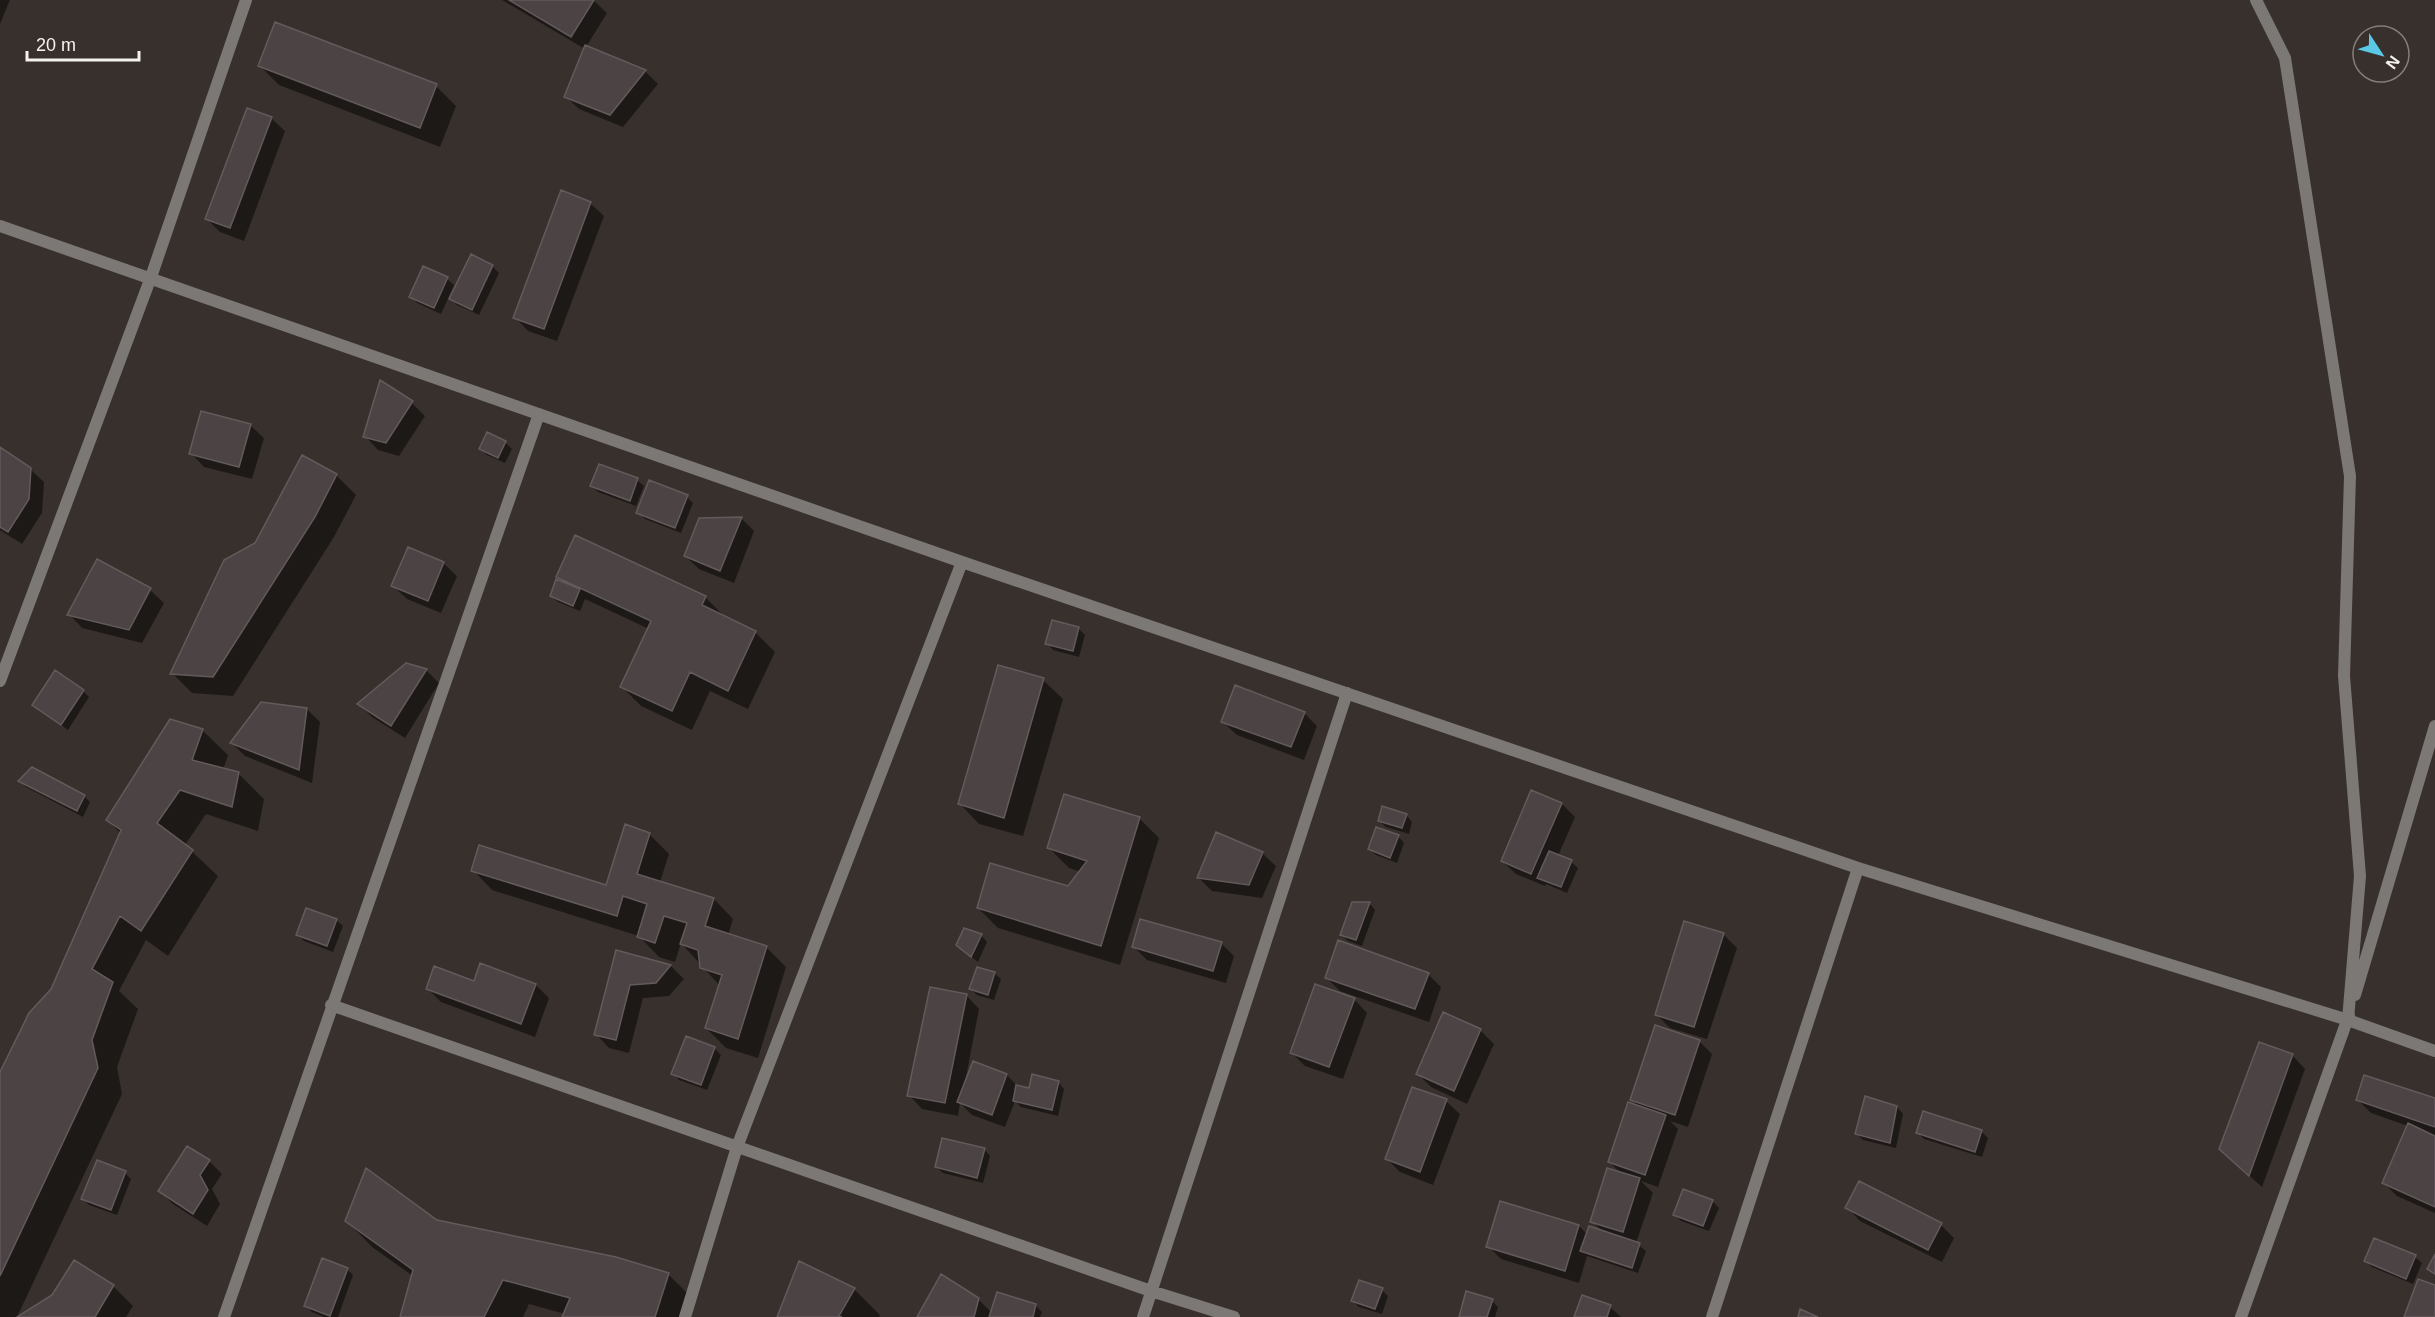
<svg xmlns="http://www.w3.org/2000/svg" width="2435" height="1317" font-family="Arial,sans-serif">
<style>
.shadow{fill:#0007}
.building{fill:#4c4345;stroke:#635a5c;stroke-width:1.5}
.lines{fill:none;stroke-linecap:round;stroke-linejoin:round}
.street{stroke:#7c7876;stroke-width:12}
</style>
<rect width="100%" height="100%" fill="#38302c"/>
<path class="shadow" d="M0,0h10l-10,24z
M502,0h91l14,13 -21,34 59,24 13,13 -35,43 -44,-18 -14,-13 20,-47z
M259,65l177,21 20,20 -16,41 -161,-62z
M271,118l14,13 -41,110 -24,-9 -13,-13z
M590,203l14,13 -47,125 -29,-10 -13,-14z
M471,256l22,11 6,6 -20,42 -22,-10 -6,-6z
M424,268l23,11 7,6 -13,29 -24,-11 -6,-7z
M381,383l31,20 13,13 -26,40 -21,-6 -13,-14z
M250,425l14,13 -12,41 -48,-12 -13,-14z
M487,434l18,8 7,7 -7,14 -18,-8 -6,-6z
M0,449l30,20 14,13 -2,31 -20,31 -22,-14z
M600,465l37,15 7,6 -8,20 -38,-14 -6,-6z
M336,475l20,20 -22,42 -101,159 -41,-3 -20,-20 84,-129z
M687,497l6,6 -12,30 -36,-14 -7,-7z
M741,518l13,13 -20,52 -35,-14 -14,-13z
M97,561l53,29 14,13 -22,40 -60,-15 -13,-14z
M443,563l14,13 -16,37 -34,-14 -14,-13z
M558,576l147,21 20,20 30,15 20,20 -27,57 -38,-18 -18,39 -51,-24 -19,-19 27,-58 -64,-30 -5,12 -22,-9 -7,-6 15,-11z
M1078,628l7,7 -6,22 -26,-7 -6,-7z
M426,670l13,13 -34,55 -33,-21 -13,-13z
M1043,680l20,19 -40,137 -44,-12 -19,-20z
M83,691l6,6 -21,33 -34,-25z
M307,709l13,13 -8,61 -67,-27 -13,-13z
M1304,713l13,13 -13,34 -67,-25 -14,-13z
M202,730l26,25 -5,15 16,4 25,25 -6,32 -52,-17 -21,31 33,31 -50,80 -22,-16 -27,51 19,18 -21,58 5,27 -105,223h-17v-242l52,-85 69,-156 -13,-14z
M20,781l64,15 6,6 -7,15 -57,-30z
M1562,804l13,13 -17,39 13,6 7,6 -11,25 -21,-9 -1,2 -29,-12 -14,-13z
M1406,815l6,7 -3,12 -23,-7 -7,-6z
M1139,818l20,20 -39,127 -122,-37 -20,-20 91,-20 12,-16 -12,-4 -20,-20z
M649,834l20,20 -9,28 54,17 19,20 -5,16 39,13 19,19 -28,91 -32,-10 -20,-20 14,-42 -39,-43 -6,19 -16,-5 -20,-21 -147,-46 -19,-20 134,17z
M1398,836l6,7 -7,20 -21,-8 -6,-6z
M1262,853l14,13 -14,32 -50,-7 -13,-13z
M1369,903l6,7 -13,36 -14,-5 -7,-7z
M336,920l7,6 -10,26 -29,-11 -6,-6z
M1723,934l14,14 -30,91 -37,-11 -14,-14z
M981,935l6,7 -9,20 -14,-11z
M1221,943l13,13 -8,27 -79,-23 -13,-13z
M617,952l54,14 13,13 -15,17 -26,2 -14,55 -20,-5 -13,-14z
M994,973l7,6 -7,21 -17,-5 -6,-6z
M1428,974l13,13 -12,35 -89,-31 -14,-14z
M474,982l62,3 13,13 -14,39 -94,-35 -13,-13z
M966,995l13,14 -14,73h1l8,-19 33,12 11,12 12,3 28,-8 6,7 -6,27 -37,-9 -6,-6 -10,26 -33,-12 -12,-12 -2,13 -36,-7 -13,-14z
M1354,999l13,14 -24,66 -38,-13 -13,-13z
M1480,1030l14,14 -27,60 -36,-17 -13,-13z
M687,1038l28,11 6,6 -14,35 -28,-10 -6,-7z
M1699,1041l13,13 -24,73 -18,-6 8,8 -20,58 -17,-6 12,12 -17,50 10,8 -8,22 -51,-17 -8,27 -78,-24 -13,-13 91,-20 9,9 15,-3 -11,-11 30,-47 -13,-12 30,-55 -7,-7z
M2292,1055l13,14 -43,118 -28,-25z
M2358,1100h77v113l-38,-17 -13,-13 24,-57 -37,-13z
M1446,1101l14,13 -27,71 -33,-13 -13,-13z
M1897,1107l6,7 -7,34 -33,-8 -6,-6z
M1924,1113l58,19 6,6 -6,19 -58,-18 -7,-7z
M984,1149l6,7 -7,27 -40,-10 -6,-6z
M209,1161l13,13 -10,15 8,15 -13,22 -34,-22 -13,-13z
M125,1173l6,6 -14,36 -28,-10 -6,-6z
M1712,1201l7,7 -10,23 -28,-10 -6,-6z
M1847,1207l94,18 13,13 -12,24 -82,-41z
M347,1221h89l232,53 26,26 -6,17h-124l1,-3 -36,-10 -6,13h-122l12,-41 -41,-29z
M2415,1257l7,6 -9,21 -41,-17 -6,-6z
M347,1269l6,6 -15,42h-14l-12,-5 -6,-6z
M113,1286l20,20 -7,11h-109z
M854,1289l26,26 -1,2h-100z
M1382,1290l6,6 -6,18 -23,-7 -6,-6z
M978,1299l14,14 44,-7 6,6 -2,5h-121z
M1492,1301l6,6 -3,10h-35z
M1610,1307l11,10h-46z"/>
<path class="building" d="M509,0h85l-23,37z
M275,22l162,62 -17,44 -162,-62z
M585,45l61,25 -36,45 -46,-18z
M247,108l25,9 -42,111 -25,-9z
M561,190l30,12 -47,127 -31,-11z
M471,254l22,11 -21,45 -23,-11z
M423,266l25,11 -14,31 -25,-11z
M380,380l33,21 -27,42 -23,-6z
M201,411l50,13 -12,43 -50,-13z
M487,432l19,9 -8,17 -19,-9z
M0,447l31,21 -2,31 -21,33 -8,-5z
M302,455l35,19 -22,43 -102,160 -43,-3 54,-114 31,-17z
M599,464l39,14 -8,23 -40,-15z
M649,480l39,15 -13,33 -39,-15z
M742,517l-22,54 -36,-15 15,-38z
M575,535l131,61 -4,9 54,26 -28,60 -38,-19 -18,39 -52,-24 31,-66 -95,-44z
M408,547l36,15 -16,39 -37,-15z
M97,559l54,29 -22,42 -62,-15z
M556,579l24,10 -7,17 -23,-10z
M1052,620l27,7 -6,24 -28,-7z
M406,663l21,6 -36,57 -34,-22z
M998,665l46,13 -40,140 -46,-14z
M55,670l29,20 -23,35 -29,-20z
M1235,685l70,27 -14,35 -70,-25z
M261,702l46,6 -8,62 -69,-27z
M170,719l33,10 -11,31 47,12 -7,35 -52,-17 -23,33 36,27 -52,81 -21,-15 -28,53 21,13 -21,58 6,28 -98,208v-204l29,-59 22,-24 70,-159 -15,-10z
M32,767l53,28 -8,16 -59,-30z
M1531,790l31,13 -31,71 -30,-13z
M1064,794l76,23 -39,129 -124,-38 13,-45 78,23 19,-25 -40,-13z
M1382,806l25,8 -5,14 -24,-7z
M625,824l25,9 -13,41 77,24 -9,28 62,20 -29,93 -33,-11 17,-53 -22,-7 -2,-18 -18,-6 7,-21 -23,-7 -9,27 -18,-6 10,-33 -24,-8 -6,20 -146,-45 8,-26 127,40z
M1376,827l23,8 -9,23 -22,-9z
M1216,832l47,20 -14,33 -52,-7z
M1549,851l23,9 -11,27 -24,-9z
M1352,902h18l-14,38 -16,-5z
M306,908l31,11 -10,27 -31,-11z
M1140,919l82,23 -9,29 -81,-24z
M1684,921l40,12 -30,94 -39,-12z
M964,928l18,6 -11,23 -15,-12z
M1338,940l91,33 -14,36 -90,-31z
M616,950l55,15 -15,18 -26,2 -14,55 -22,-5z
M480,963l56,21 -15,40 -95,-35 8,-23 40,15z
M977,967l18,5 -7,23 -19,-6z
M1315,984l40,14 -26,69 -39,-14z
M930,987l37,7 -22,109 -38,-7z
M1443,1012l38,17 -27,62 -38,-17z
M1655,1025l45,15 -25,75 -45,-15z
M686,1036l29,11 -14,38 -30,-11z
M2259,1042l34,12 -44,122 -30,-27z
M973,1061l34,13 -15,41 -35,-13z
M1032,1074l27,7 -7,29 -39,-9 3,-16 13,3z
M2364,1075l71,23v29l-79,-27z
M1412,1087l35,12 -27,73 -35,-13z
M1865,1096l32,10 -7,37 -35,-9z
M1628,1102l38,13 -21,60 -37,-13z
M1923,1111l59,19 -7,22 -59,-19z
M2408,1123l27,13v71l-53,-24z
M942,1138l43,10 -8,30 -42,-11z
M187,1146l23,14 -10,15 8,15 -15,24 -35,-23z
M97,1160l29,11 -15,39 -30,-11z
M366,1168l71,52 179,37 53,16 -14,44h-93l8,-19 -67,-18 -19,37h-84l13,-47 -68,-49z
M1607,1168l33,10 -17,54 -33,-10z
M1859,1181l83,42 -14,27 -83,-42z
M1683,1189l30,11 -10,26 -30,-11z
M1500,1201l79,24 -14,46 -79,-24z
M1589,1226l51,17 -8,25 -52,-17z
M2374,1238l42,17 -10,24 -42,-18z
M2435,1254v20l-8,-5z
M322,1258l26,10 -18,48 -26,-10z
M74,1260l40,25 -19,32h-78l35,-22z
M799,1261l56,27 -16,28 3,1h-65z
M941,1274l38,24 -5,19h-57z
M2418,1279l17,6v32h-31z
M1359,1280l24,8 -8,21 -24,-8z
M1466,1291l27,8 -6,18h-28z
M997,1292l39,12 -3,13h-44z
M1582,1295l29,10 -4,12h-33z
M1800,1309l18,8h-20z"/>
<g class="lines">
<path class="street" d="M2256,0l29,58 65,418 -6,200 16,200 -12,144
M0,226l962,336 896,306 490,152 87,31
M0,681l151,-404 95,-277
M2355,995l80,-269
M331,1005l820,286 83,26
M224,1317l315,-903
M685,1317l52,-170 225,-585
M1143,1317l204,-624
M1712,1317l146,-449
M2241,1317l108,-302"/>
</g>
<g transform="translate(2381 54) rotate(126)"><circle r="28" fill="#38302c" stroke="#847e7a" stroke-width="1.5"/>
<path d="M0-4.5L10 22L0 15L-10 22Z" fill="#5bc8e7"/>
<text y="-9" font-size="16" font-weight="bold" text-anchor="middle" fill="#f6f2ee">N</text>
</g>
<path d="M27 51v9h112v-9" fill="none" stroke="#f6f2ee" stroke-width="3"/>
<text x="36" y="51" font-size="18" fill="#f6f2ee" stroke="#38302c" stroke-width="4.5" paint-order="stroke">20 m</text>
</svg>
